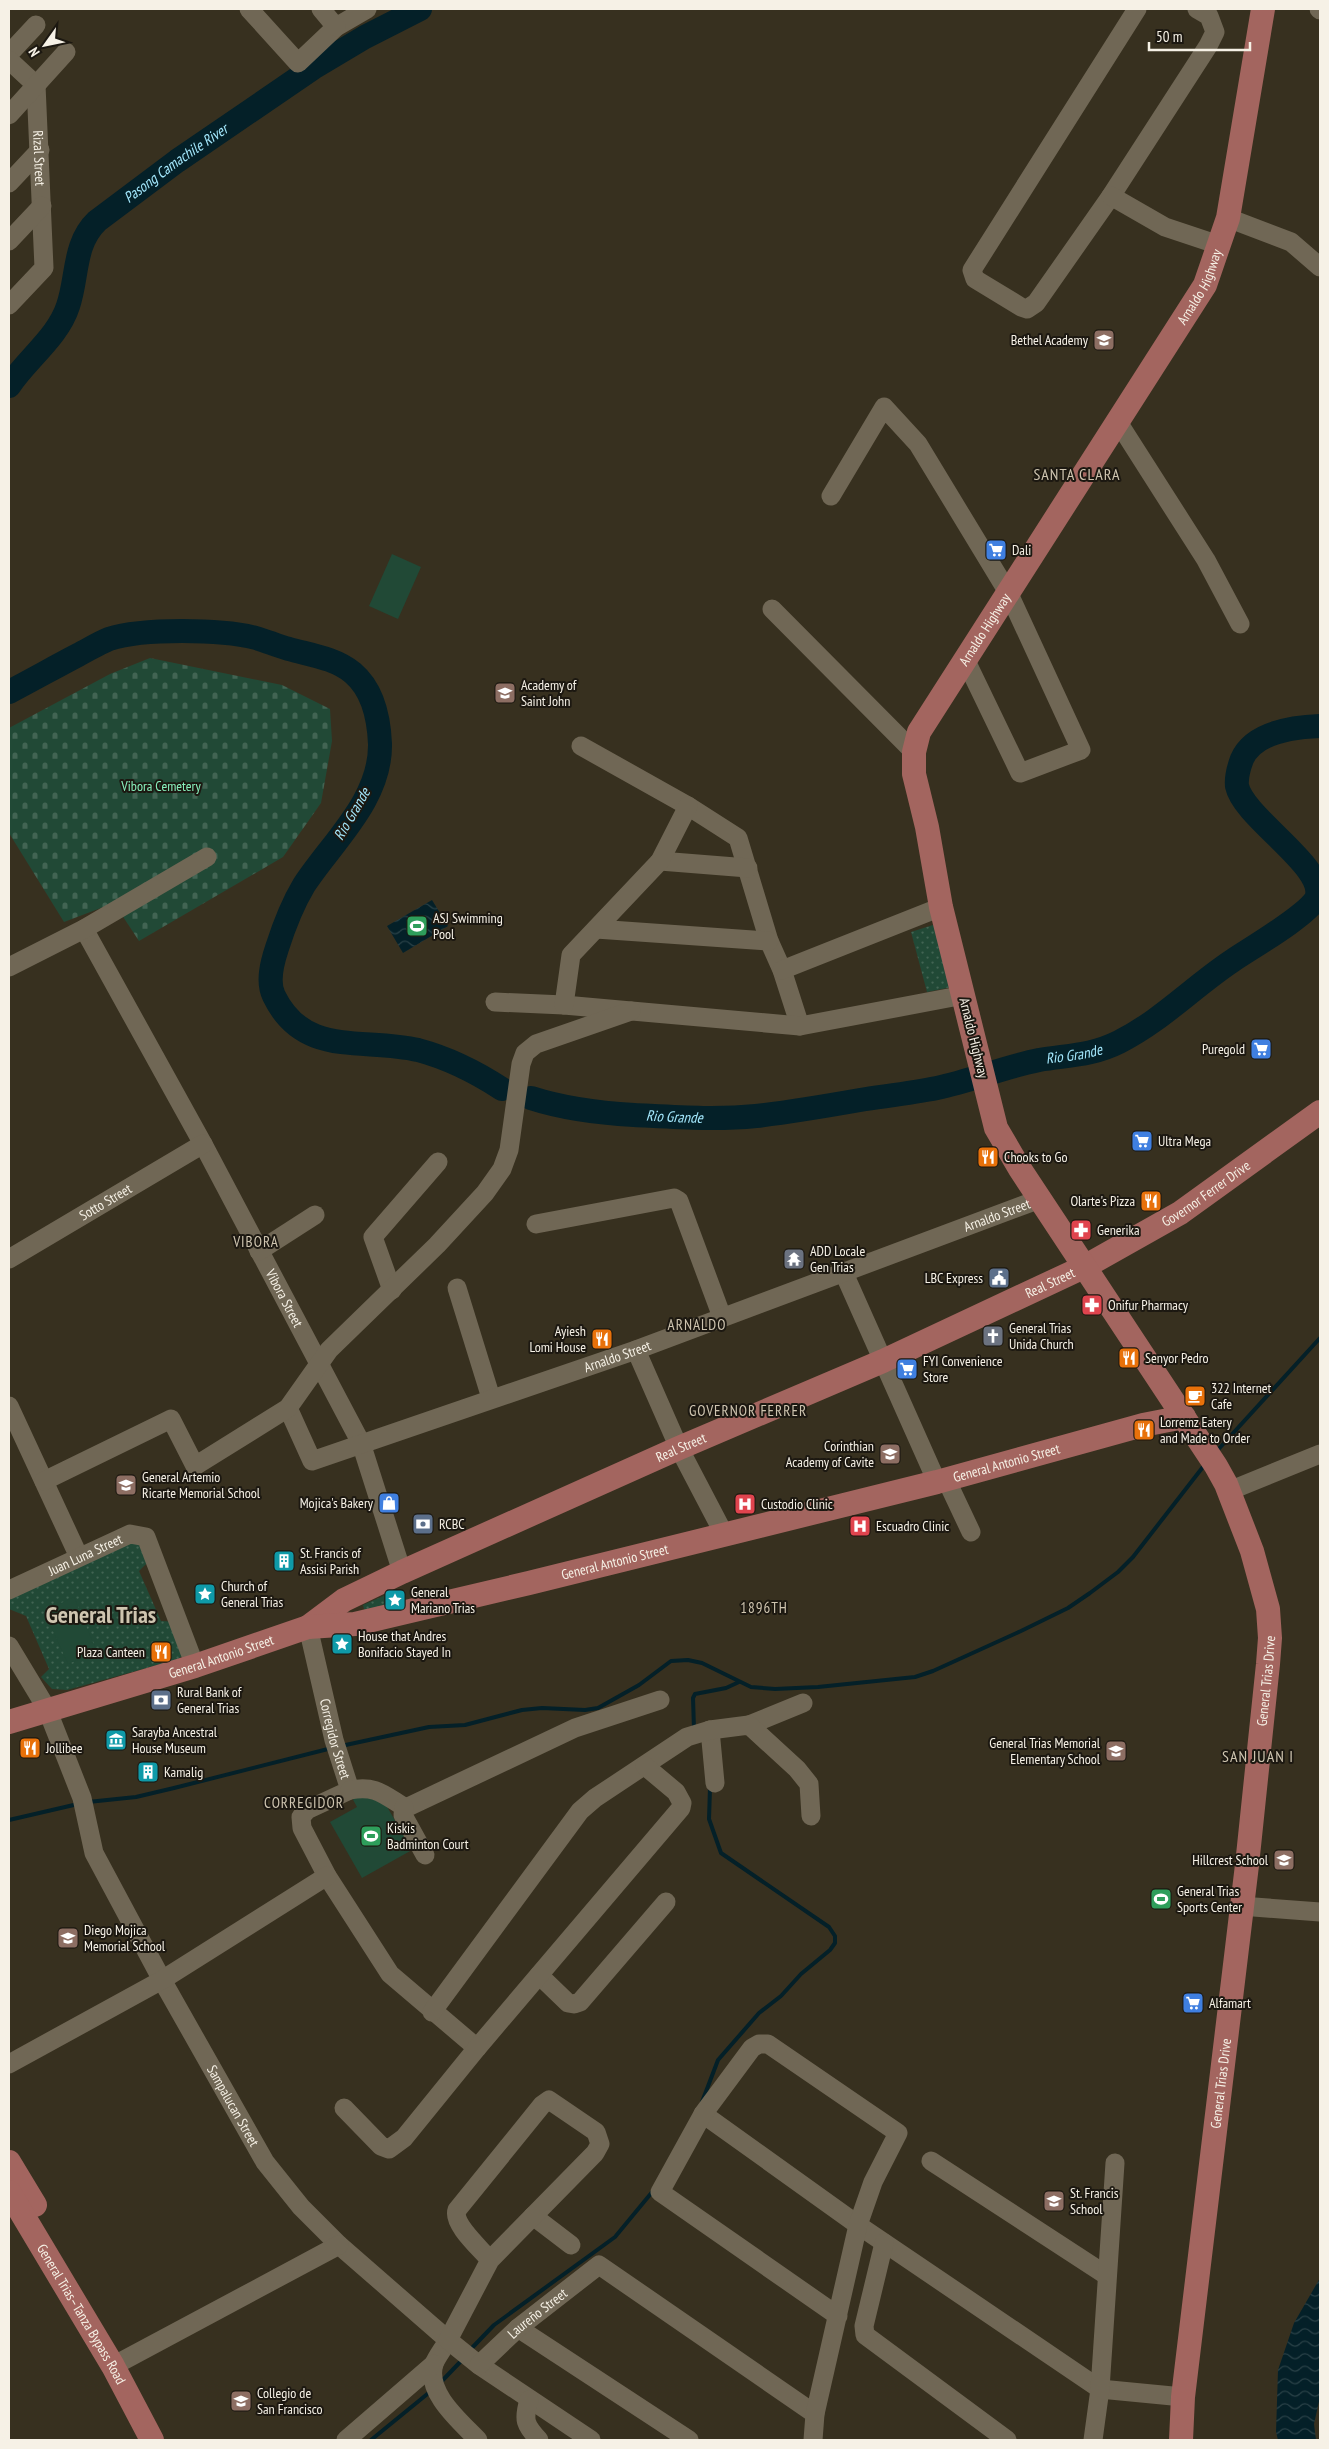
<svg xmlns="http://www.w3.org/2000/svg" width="1329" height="2449" font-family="'PT Sans Narrow',sans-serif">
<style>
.green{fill:url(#green-dots)}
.cemetery{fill:url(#cemetery-stones)}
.pitch{fill:#214936}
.water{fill:url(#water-waves)}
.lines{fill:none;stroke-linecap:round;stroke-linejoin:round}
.stream{stroke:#042028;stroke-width:4}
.river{stroke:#042028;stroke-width:24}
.minor{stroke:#706755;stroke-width:19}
.major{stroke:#a3655f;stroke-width:24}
.labels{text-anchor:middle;stroke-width:4;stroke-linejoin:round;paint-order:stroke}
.street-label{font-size:14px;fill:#f6f1e6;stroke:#1c1811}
.poi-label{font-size:14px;fill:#f6f1e6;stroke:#1c1811;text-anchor:start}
.park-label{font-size:14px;fill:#88f0bd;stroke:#1c1811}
.water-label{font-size:15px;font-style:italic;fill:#a3e7fc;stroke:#1c1811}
.neighbourhood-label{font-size:15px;letter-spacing:1px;fill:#cfc5b0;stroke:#1c1811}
.quarter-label{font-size:16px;letter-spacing:1px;fill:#cfc5b0;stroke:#1c1811}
.town-label{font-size:24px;font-weight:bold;fill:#cfc5b0;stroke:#1c1811}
</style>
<defs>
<pattern id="green-dots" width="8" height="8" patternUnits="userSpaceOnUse" patternTransform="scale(1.25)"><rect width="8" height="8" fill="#214936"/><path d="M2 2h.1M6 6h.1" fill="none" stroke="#426453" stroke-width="1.8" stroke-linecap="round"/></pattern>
<pattern id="cemetery-stones" width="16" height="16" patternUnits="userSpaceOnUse" patternTransform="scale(1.25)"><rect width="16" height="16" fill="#214936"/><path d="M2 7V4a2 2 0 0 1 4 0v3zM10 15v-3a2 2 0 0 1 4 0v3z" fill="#426453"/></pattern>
<pattern id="water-waves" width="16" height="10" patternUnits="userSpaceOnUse" patternTransform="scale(1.25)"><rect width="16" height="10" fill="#042028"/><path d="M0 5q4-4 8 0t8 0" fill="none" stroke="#294147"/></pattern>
</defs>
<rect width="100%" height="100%" fill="#37301f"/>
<path class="green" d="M936,924l16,63 -25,5 -16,-60z
M137,1540l14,19 -12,12 22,50 17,1 7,30 -6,7 -112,31 -15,-1 -11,-12 8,-8 -23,-53 -17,-7 1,-11z
M397,1590l6,18 -37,9 -3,-12z"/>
<path class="cemetery" d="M150,658l132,27 48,24 2,32 -11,62 -38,54 -144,84 -25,-38 -50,19 -55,-89v-105l101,-54z"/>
<path class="pitch" d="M392,554l29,13 -23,52 -29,-13z
M74,1597l23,55 -29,12 -24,-53z
M378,1791l34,59 -50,28 -32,-56 27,-15 -6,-11z"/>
<path class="water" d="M432,900l16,26 -45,27 -16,-27z
M1320,2278v119l-6,27 2,16h-38l-2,-8 2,-62 16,-47z"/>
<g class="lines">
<path class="stream" d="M1215,1453l105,-115
M694,1729l-1,-31 2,-4 31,-6 13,-6
M341,1746l88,-19 36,-2 57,-15 20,-2 43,2 13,-2 41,-23 32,-24 17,-1 14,3 49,24 24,2 43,-2 97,-10 18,-6 88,-40 47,-23 22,-15 28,-21 15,-15 73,-94
M88,1802l48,-5 38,-9 158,-40
M9,1820l69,-16
M702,2102l16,-42 41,-47 22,-17 20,-22 29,-24 5,-7v-7l-6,-9 -108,-74 -12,-34 1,-31
M469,2351l25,-26 121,-88 38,-46
M441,2382l22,-23
M371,2440l60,-49"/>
<g class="river">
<path id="s1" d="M9,386c18,-27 49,-49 59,-80 10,-29 5,-62 29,-85l80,-60 136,-93 52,-31 55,-28"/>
<path d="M9,692c23,-12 46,-25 69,-37 10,-5 21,-12 31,-16 34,-11 112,-10 147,-1 11,3 21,8 33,11 21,6 46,9 64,24 20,17 26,46 27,71 1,56 -48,98 -76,141 -12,20 -20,41 -27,63 -5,15 -10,34 -3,48 30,62 89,41 144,54 30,8 58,22 84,39"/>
<path id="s2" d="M531,1098c34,11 68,15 103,17 41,2 81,5 122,1 35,-4 70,-10 104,-16 26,-4 52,-7 77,-12 34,-7 67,-21 102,-28 29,-5 52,-4 80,-18 42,-21 74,-55 113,-81 19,-13 73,-44 84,-62 13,-31 -72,-80 -79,-113 -1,-9 2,-19 5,-27 12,-27 53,-32 78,-33"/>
</g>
<g class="minor">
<path d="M249,9l49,54 38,-36 31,-18"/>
<path d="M321,9l15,18"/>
<path d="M1137,9l-165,261 3,9 46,28 6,2 9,-6 75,-107 97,-150 7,-14 -6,-16 -12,-7"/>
<path d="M1319,9l1,1"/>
<path d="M9,54l27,-29"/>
<path id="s3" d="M9,60l27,25 8,183 -35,37"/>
<path d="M9,115l57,-63"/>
<path d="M9,183l31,-33"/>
<path d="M1111,196l54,31 54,18"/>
<path d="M1228,218l63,24 29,25"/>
<path d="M9,241l33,-35"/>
<path d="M1118,422l88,138 34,64"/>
<path d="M831,496l53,-89 34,37 91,150 72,156 -61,23 -55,-114"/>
<path d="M772,609l142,143"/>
<path d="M581,746l107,60 50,32 31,103 13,29 18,56"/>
<path d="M660,861l88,7"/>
<path id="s4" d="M84,929l119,215 158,299 41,129"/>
<path d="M596,929l173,12"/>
<path d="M9,967l75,-38 123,-72"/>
<path d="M782,970l159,-63"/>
<path d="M495,1002l69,3 236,21 164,-31"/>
<path d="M564,1005l7,-50 89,-94 28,-55"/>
<path d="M536,1224l138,-26 5,3 43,116"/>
<path d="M259,1251l56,-36"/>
<path id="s5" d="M9,1259l194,-115"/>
<path d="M843,1271l94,211"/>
<path d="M457,1288l34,110"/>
<path d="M392,1290l-19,-53 65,-75"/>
<path d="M636,1350l43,98 45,86"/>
<path d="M9,1406l70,151"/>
<path id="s6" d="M288,1408l24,53 324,-111 404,-151"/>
<path d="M946,1479l25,53"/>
<path d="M44,1481l127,-62 24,47 93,-58 41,-58 108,-105 48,-52 17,-24 7,-19 12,-86 4,-11 11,-9 95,-33"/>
<path d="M1229,1491l91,-37"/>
<path id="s7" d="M9,1590l121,-56 16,3 49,129"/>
<path id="s8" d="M308,1627l26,113 16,50 -43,20 -6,7 1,11 25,48 63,98 87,74"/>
<path id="s9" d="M9,1646l38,63 35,89 12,55 68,127 103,182 36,45 38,38 109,95c-4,8 -11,16 -14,24 -9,29 27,58 44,76"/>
<path d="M749,1725l54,-22"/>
<path d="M710,1730l5,53"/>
<path d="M350,1790c25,-5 33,4 54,17l6,-1 165,-78 85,-28"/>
<path d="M404,1807l-1,8 22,40"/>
<path d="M1241,1906l79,6"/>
<path d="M539,1975l29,28 6,1 6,-2 86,-100"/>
<path d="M432,2012l148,-201 15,-13 92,-61 23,-7 39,-5 48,44 12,15 2,32"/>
<path d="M9,2064l153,-84 165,-104"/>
<path d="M344,2108l37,38 8,3 15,-11 73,-90 204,-240 1,-5 -6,-11 -31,-26"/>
<path d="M703,2114l155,111 242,164 83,8"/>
<path d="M931,2161l175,114"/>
<path d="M533,2216l38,29"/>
<path d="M884,2243l-20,83 1,9 142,105"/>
<path d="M490,2260c-9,-11 -38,-36 -33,-50l85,-105 7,-5 47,32 4,12 -5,9 -105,107 -42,80 31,25 112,75"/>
<path d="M518,2328l171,112"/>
<path id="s10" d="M479,2365l39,-37 81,-63 216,149"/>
<path d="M113,2366l226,-121"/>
<path d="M529,2400c-6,20 -4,25 10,40"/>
<path d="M346,2440l88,-76"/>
<path d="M813,2440l2,-26 43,-189 15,-43 25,-49 -130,-89h-9l-7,4 -49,66 -43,78 178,124"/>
<path d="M1093,2440l7,-51 15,-226"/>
</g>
<g class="major">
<path id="s11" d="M308,1627l36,-27 58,-28 277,-124 204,-87 203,-95 94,-53 140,-101"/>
<path id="s12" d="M9,1722l186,-56 113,-39 47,-3 174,-41 408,-101 206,-57 41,-8"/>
<path d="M9,2162l26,43"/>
<path id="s13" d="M9,2192l104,174 39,74"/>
<path id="s14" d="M1181,2440l2,-43 64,-532 21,-201 2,-26 -2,-29 -16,-58 -26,-67 -10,-18 -196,-297 -24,-41 -55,-221 -14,-80 -13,-53v-22l5,-20 286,-447 23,-67 35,-209"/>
</g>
</g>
<defs>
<g id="school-square" transform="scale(1.125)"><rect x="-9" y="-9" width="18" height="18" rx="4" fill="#8d6e63" stroke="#1c1811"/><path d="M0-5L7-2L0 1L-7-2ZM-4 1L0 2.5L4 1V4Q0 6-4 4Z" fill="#fff"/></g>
<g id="supermarket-square" transform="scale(1.125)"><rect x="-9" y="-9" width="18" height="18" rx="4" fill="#3f7fe0" stroke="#1c1811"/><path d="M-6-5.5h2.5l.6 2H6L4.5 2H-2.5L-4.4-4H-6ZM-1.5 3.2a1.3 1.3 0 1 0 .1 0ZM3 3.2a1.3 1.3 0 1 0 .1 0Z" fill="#fff"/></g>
<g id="stadium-square" transform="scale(1.125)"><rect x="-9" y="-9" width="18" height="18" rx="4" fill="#2e9e5b" stroke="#1c1811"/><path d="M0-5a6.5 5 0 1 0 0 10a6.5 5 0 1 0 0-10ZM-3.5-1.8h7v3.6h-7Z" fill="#fff"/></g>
<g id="restaurant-square" transform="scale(1.125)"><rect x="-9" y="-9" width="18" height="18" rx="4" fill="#e8710a" stroke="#1c1811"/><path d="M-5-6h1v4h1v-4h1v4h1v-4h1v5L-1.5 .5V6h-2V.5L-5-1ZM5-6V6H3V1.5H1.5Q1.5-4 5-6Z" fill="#fff"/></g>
<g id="pharmacy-square" transform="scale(1.125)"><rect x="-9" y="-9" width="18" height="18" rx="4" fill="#e0444e" stroke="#1c1811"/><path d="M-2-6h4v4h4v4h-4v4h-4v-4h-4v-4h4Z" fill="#fff"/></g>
<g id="temple-square" transform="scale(1.125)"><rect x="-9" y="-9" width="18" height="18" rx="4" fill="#6b7280" stroke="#1c1811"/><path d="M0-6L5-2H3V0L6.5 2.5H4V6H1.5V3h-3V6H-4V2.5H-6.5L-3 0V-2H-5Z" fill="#fff"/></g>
<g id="civic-square" transform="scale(1.125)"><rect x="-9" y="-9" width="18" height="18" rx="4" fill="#5c6f8a" stroke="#1c1811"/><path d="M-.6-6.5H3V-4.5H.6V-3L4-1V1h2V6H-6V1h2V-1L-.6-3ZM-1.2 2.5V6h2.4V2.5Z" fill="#fff"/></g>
<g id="church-square" transform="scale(1.125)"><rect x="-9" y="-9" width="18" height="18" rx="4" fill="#6b7280" stroke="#1c1811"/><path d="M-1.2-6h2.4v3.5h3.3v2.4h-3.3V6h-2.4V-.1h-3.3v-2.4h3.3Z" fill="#fff"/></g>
<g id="cafe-square" transform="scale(1.125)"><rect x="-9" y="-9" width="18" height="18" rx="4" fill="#e8710a" stroke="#1c1811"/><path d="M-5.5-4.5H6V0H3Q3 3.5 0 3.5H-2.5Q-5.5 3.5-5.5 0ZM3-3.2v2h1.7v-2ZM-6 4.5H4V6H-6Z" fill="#fff"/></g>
<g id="shop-square" transform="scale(1.125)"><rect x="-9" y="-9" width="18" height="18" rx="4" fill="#3f7fe0" stroke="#1c1811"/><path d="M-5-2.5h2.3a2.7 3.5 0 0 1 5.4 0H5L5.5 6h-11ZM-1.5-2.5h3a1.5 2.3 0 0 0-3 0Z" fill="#fff"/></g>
<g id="hospital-square" transform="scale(1.125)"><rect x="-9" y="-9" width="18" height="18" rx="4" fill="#e0444e" stroke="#1c1811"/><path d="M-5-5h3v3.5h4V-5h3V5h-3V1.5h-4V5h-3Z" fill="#fff"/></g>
<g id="bank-square" transform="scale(1.125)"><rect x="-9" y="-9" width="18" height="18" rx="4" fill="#5c6f8a" stroke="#1c1811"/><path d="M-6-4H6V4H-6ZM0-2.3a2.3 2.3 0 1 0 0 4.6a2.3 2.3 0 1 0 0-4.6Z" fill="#fff"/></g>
<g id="building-square" transform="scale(1.125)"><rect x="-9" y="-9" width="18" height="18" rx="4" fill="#0f9aa8" stroke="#1c1811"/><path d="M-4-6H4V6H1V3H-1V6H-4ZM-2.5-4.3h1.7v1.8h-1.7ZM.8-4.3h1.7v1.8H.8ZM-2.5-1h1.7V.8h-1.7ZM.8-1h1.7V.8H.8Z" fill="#fff"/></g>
<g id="sight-square" transform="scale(1.125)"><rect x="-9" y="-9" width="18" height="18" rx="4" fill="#0f9aa8" stroke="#1c1811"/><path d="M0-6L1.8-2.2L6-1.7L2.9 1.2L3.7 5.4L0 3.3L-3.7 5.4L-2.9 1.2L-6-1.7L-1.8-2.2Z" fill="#fff"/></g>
<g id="museum-square" transform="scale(1.125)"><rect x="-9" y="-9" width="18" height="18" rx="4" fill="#0f9aa8" stroke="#1c1811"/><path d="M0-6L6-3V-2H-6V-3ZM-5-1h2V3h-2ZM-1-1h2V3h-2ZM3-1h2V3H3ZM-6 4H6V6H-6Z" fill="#fff"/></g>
<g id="university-square" transform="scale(1.125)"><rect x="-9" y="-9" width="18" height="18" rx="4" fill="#8d6e63" stroke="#1c1811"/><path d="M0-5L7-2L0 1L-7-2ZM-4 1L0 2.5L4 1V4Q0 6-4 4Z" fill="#fff"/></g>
</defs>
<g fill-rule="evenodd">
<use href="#school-square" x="1104" y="340"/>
<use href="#supermarket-square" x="996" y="550"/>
<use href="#school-square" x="505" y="693"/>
<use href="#stadium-square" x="417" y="926"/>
<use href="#supermarket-square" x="1261" y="1049"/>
<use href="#supermarket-square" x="1142" y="1141"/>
<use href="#restaurant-square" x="988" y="1157"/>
<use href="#restaurant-square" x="1151" y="1201"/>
<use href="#pharmacy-square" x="1081" y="1230"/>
<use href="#temple-square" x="794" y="1259"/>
<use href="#civic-square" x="999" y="1278"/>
<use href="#pharmacy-square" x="1092" y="1305"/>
<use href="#church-square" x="993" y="1336"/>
<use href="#restaurant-square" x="602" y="1339"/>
<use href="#restaurant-square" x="1129" y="1358"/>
<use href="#supermarket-square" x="907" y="1369"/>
<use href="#cafe-square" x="1195" y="1396"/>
<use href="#restaurant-square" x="1144" y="1430"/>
<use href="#school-square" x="890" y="1454"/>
<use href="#school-square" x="126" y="1485"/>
<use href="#shop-square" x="389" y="1503"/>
<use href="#hospital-square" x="745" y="1504"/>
<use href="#bank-square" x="423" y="1524"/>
<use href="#hospital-square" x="860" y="1526"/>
<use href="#building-square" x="284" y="1561"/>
<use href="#sight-square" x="205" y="1594"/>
<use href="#sight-square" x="395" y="1600"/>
<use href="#sight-square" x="342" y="1644"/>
<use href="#restaurant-square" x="161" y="1652"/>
<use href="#bank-square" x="161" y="1700"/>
<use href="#museum-square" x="116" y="1740"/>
<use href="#restaurant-square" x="30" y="1748"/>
<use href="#school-square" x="1116" y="1751"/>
<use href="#building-square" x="148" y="1772"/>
<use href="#stadium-square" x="371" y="1836"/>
<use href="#school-square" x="1284" y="1860"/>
<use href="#stadium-square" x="1161" y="1899"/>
<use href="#school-square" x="68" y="1938"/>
<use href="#supermarket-square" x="1193" y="2003"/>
<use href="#school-square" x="1054" y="2201"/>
<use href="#university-square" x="241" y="2401"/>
</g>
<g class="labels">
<g class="street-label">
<text dy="5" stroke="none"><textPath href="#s3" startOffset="110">Rizal Street</textPath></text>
<text dy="5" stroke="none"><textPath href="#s14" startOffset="2325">Arnaldo Highway</textPath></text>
<text dy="5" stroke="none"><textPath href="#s14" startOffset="1920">Arnaldo Highway</textPath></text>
<text transform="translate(974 1038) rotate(76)" y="5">Arnaldo Highway</text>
<text dy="5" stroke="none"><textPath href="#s11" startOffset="999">Governor Ferrer Drive</textPath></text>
<text dy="5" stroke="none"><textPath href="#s5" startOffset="112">Sotto Street</textPath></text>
<text dy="5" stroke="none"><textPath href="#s6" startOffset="786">Arnaldo Street</textPath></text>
<text dy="5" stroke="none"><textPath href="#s11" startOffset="819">Real Street</textPath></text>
<text dy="5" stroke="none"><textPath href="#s4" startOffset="420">Vibora Street</textPath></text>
<text dy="5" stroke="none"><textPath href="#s6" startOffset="381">Arnaldo Street</textPath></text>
<text dy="5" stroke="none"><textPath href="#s11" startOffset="415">Real Street</textPath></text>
<text dy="5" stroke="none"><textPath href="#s12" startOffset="1032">General Antonio Street</textPath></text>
<text dy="5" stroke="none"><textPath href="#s7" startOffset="84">Juan Luna Street</textPath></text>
<text dy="5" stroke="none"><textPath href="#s12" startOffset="628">General Antonio Street</textPath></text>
<text dy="5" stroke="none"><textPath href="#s12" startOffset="222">General Antonio Street</textPath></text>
<text dy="5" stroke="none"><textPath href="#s14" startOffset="764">General Trias Drive</textPath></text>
<text dy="5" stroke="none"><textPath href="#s8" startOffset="115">Corregidor Street</textPath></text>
<text dy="5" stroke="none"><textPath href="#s14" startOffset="359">General Trias Drive</textPath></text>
<text dy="5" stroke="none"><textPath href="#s9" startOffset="514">Sampalucan Street</textPath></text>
<text dy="5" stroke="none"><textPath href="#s10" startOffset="78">Laureño Street</textPath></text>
<text dy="5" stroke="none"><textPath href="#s13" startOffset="142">General Trias–Tanza Bypass Road</textPath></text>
</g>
<g class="poi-label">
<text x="1088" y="345" text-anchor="end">Bethel Academy</text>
<text x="1012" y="555">Dali</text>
<text x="521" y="690">Academy of<tspan x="521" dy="16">Saint John</tspan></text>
<text x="433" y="923">ASJ Swimming<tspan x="433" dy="16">Pool</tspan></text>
<text x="1245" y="1054" text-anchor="end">Puregold</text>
<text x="1158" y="1146">Ultra Mega</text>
<text x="1004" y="1162">Chooks to Go</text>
<text x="1135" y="1206" text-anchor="end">Olarte's Pizza</text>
<text x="1097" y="1235">Generika</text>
<text x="810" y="1256">ADD Locale<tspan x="810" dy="16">Gen Trias</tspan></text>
<text x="983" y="1283" text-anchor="end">LBC Express</text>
<text x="1108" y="1310">Onifur Pharmacy</text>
<text x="1009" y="1333">General Trias<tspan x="1009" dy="16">Unida Church</tspan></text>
<text x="586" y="1336" text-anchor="end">Ayiesh<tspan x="586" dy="16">Lomi House</tspan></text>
<text x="1145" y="1363">Senyor Pedro</text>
<text x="923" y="1366">FYI Convenience<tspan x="923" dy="16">Store</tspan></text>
<text x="1211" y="1393">322 Internet<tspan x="1211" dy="16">Cafe</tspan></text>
<text x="1160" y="1427">Lorremz Eatery<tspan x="1160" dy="16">and Made to Order</tspan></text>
<text x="874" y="1451" text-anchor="end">Corinthian<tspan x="874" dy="16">Academy of Cavite</tspan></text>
<text x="142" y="1482">General Artemio<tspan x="142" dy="16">Ricarte Memorial School</tspan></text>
<text x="373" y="1508" text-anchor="end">Mojica's Bakery</text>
<text x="761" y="1509">Custodio Clinic</text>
<text x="439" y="1529">RCBC</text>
<text x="876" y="1531">Escuadro Clinic</text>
<text x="300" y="1558">St. Francis of<tspan x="300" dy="16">Assisi Parish</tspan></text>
<text x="221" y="1591">Church of<tspan x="221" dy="16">General Trias</tspan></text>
<text x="411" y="1597">General<tspan x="411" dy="16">Mariano Trias</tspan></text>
<text x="358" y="1641">House that Andres<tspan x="358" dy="16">Bonifacio Stayed In</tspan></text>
<text x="145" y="1657" text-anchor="end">Plaza Canteen</text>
<text x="177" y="1697">Rural Bank of<tspan x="177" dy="16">General Trias</tspan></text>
<text x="132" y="1737">Sarayba Ancestral<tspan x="132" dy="16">House Museum</tspan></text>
<text x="1100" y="1748" text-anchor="end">General Trias Memorial<tspan x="1100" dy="16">Elementary School</tspan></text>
<text x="46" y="1753">Jollibee</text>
<text x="164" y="1777">Kamalig</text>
<text x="387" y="1833">Kiskis<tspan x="387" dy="16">Badminton Court</tspan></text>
<text x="1268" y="1865" text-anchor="end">Hillcrest School</text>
<text x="1177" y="1896">General Trias<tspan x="1177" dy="16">Sports Center</tspan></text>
<text x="84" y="1935">Diego Mojica<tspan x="84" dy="16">Memorial School</tspan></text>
<text x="1209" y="2008">Alfamart</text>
<text x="1070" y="2198">St. Francis<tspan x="1070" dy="16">School</tspan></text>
<text x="257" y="2398">Collegio de<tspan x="257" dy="16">San Francisco</tspan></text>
</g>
<g class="park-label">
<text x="161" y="791">Vibora Cemetery</text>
</g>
<g class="water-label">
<text dy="5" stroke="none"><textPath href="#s1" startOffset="289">Pasong Camachile River</textPath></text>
<text transform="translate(352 814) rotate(-60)" y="5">Rio Grande</text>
<text dy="5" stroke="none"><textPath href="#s2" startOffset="551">Rio Grande</textPath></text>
<text dy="5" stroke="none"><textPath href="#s2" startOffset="145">Rio Grande</textPath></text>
</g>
<g class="neighbourhood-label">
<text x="256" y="1247">VIBORA</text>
<text x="697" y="1330">ARNALDO</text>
<text x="748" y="1416">GOVERNOR FERRER</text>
<text x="764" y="1613">1896TH</text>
<text x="304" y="1808">CORREGIDOR</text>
</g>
<g class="quarter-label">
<text x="1077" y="480">SANTA CLARA</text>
<text x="1258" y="1762">SAN JUAN I</text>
</g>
<g class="town-label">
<text x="101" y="1623">General Trias</text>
</g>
</g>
<rect width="1329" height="2449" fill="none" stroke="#f6f1e6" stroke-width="20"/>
<g transform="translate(45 45) rotate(237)" stroke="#1c1811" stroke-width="4" paint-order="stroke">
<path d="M0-4L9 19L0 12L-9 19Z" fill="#f6f1e6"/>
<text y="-8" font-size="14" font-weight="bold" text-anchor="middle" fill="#f6f1e6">N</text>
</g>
<path d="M1149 42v8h101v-8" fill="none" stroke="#f6f1e6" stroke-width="2.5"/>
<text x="1156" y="42" font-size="15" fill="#f6f1e6" stroke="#1c1811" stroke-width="4" paint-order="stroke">50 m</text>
</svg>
